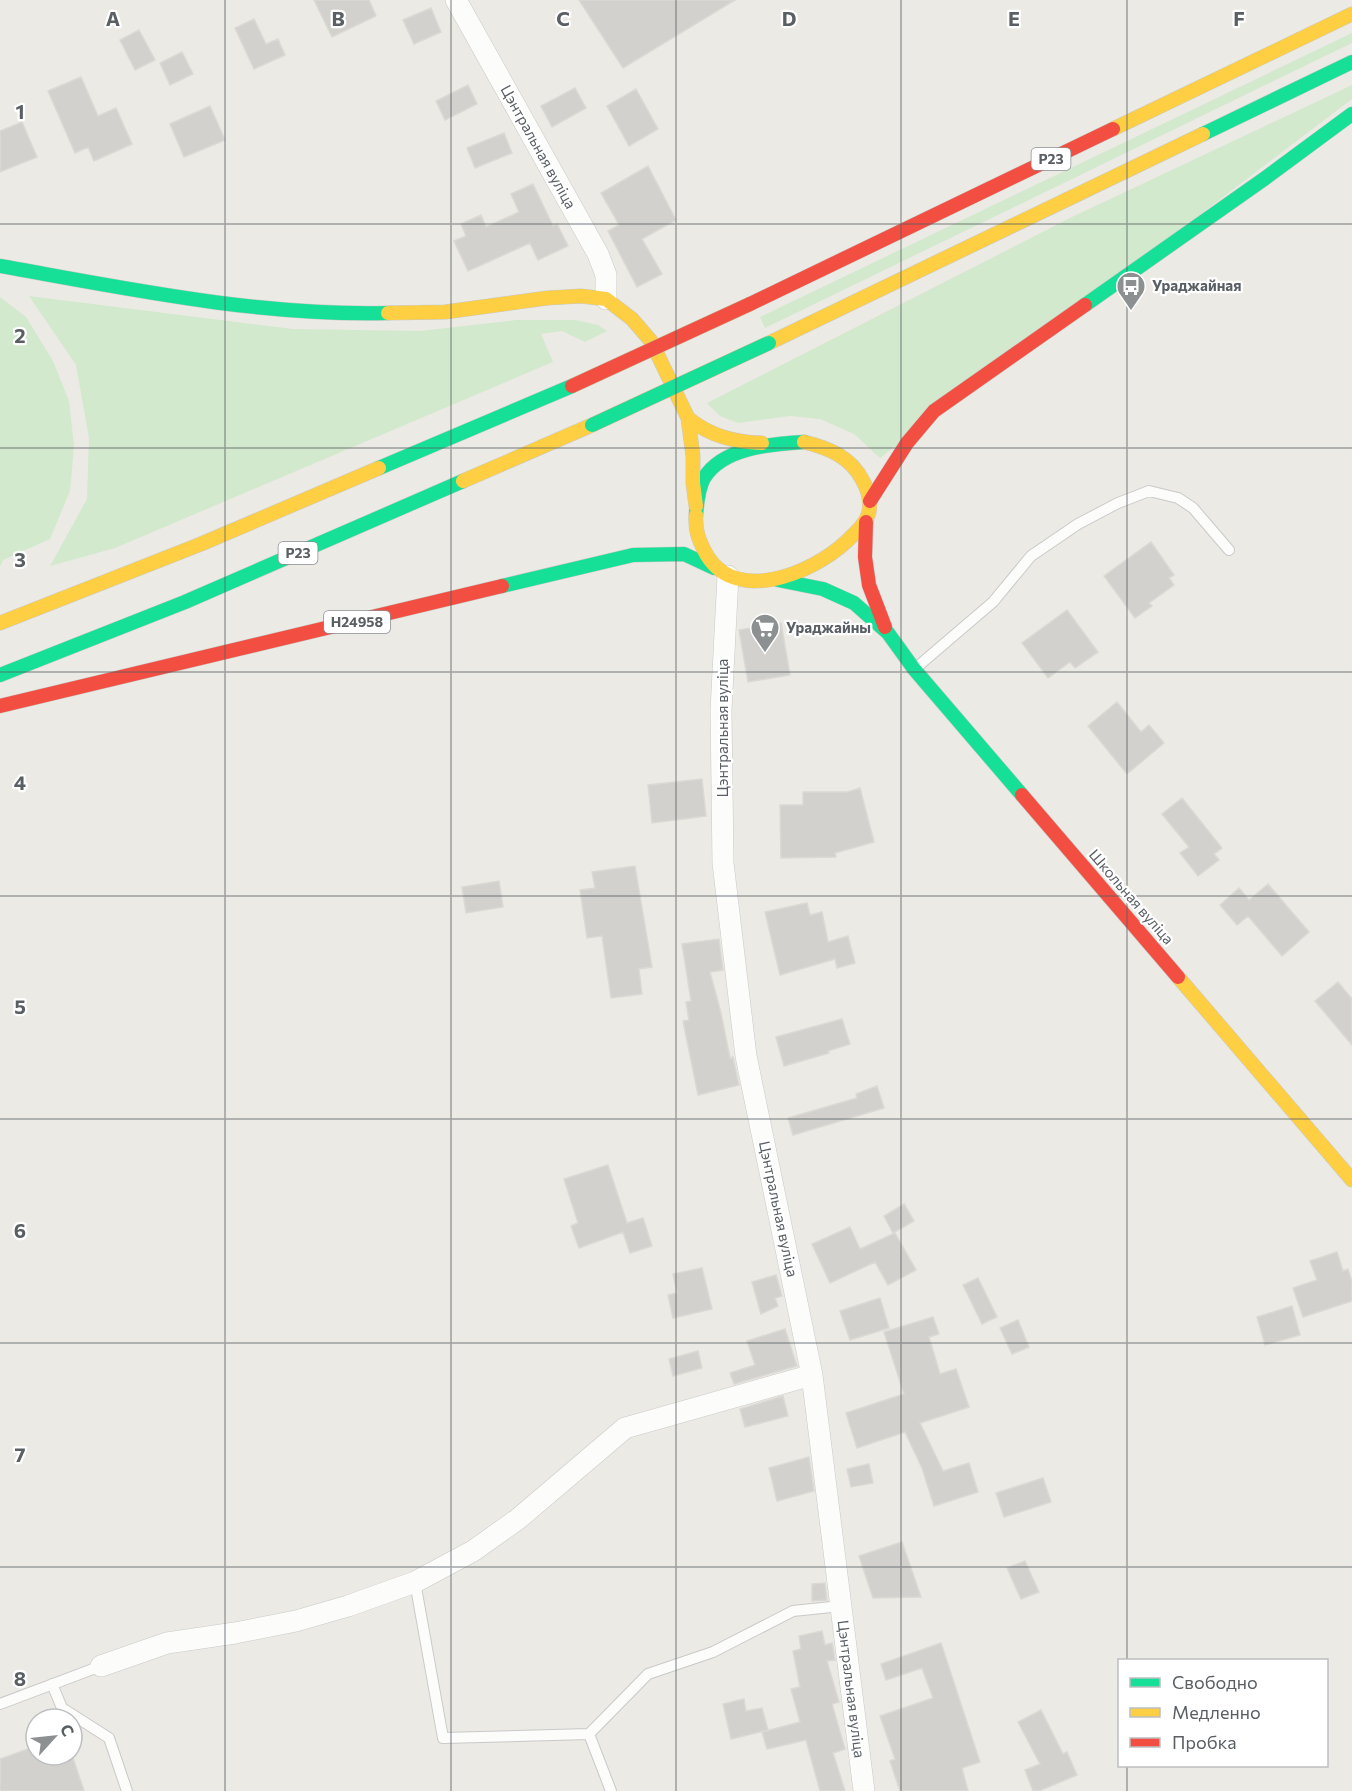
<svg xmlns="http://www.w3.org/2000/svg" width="1352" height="1791" font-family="Commissioner,sans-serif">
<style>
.green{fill:#d2e9cd}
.building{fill:#d2d1cd;stroke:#dbd9d4;stroke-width:1.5}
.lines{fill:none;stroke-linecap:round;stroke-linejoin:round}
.lane-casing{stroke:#c9c9c9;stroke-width:12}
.street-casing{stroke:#c9c9c9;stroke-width:22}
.fast-casing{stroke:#c7c8c6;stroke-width:15}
.slow-casing{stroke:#c7c8c6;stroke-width:15}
.jam-casing{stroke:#c7c8c6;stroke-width:15}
.lane{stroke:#fcfcfb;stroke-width:10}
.street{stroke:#fcfcfb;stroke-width:21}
.fast{stroke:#16e098;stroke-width:14}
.slow{stroke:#ffcf43;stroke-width:14}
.jam{stroke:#f24e42;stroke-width:14}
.fast-bridge-casing{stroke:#c3b292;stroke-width:15;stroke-linecap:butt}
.jam-bridge-casing{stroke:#c3b292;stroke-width:15;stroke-linecap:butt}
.fast-bridge{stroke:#16e098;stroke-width:14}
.jam-bridge{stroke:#f24e42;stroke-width:14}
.grid{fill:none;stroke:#5a5f64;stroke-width:1.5;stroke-opacity:0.55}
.labels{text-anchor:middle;stroke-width:4.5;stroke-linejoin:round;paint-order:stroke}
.shield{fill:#fff;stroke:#8c8f92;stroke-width:1.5}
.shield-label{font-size:14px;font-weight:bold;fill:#5a5f64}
.street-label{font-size:15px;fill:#5a5f64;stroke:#fff}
.poi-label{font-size:15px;font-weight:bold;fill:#5a5f64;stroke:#fff;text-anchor:start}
.grid-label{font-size:20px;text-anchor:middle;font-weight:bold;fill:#5a5f64;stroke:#fff;stroke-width:4.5;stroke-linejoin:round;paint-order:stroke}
</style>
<rect width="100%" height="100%" fill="#eceae4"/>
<path class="green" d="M1352,33v10l-587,285 -5,-11z
M1352,85v14l-472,359 -26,-24 -34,-15 -30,-3 -52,7 -18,-7 -13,-13 365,-186z
M29,296l264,33 127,2 96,-11h59l23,5 9,6 -22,11 -23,-11 -21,3 12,28 -438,186 -65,18 37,-67 2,-61 -13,-73z
M0,297l26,20 27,44 16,40 5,45 -4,45 -20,48 -47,21 -3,7z"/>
<path class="building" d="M314,0h55l7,16 -44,21z
M579,0h156l-112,68z
M431,8l10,24 -27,12 -11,-24z
M254,19l12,25 12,-5 7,16 -31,14 -19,-41z
M139,30l16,30 -20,10 -15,-30z
M182,52l11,22 -23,11 -10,-22z
M81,77l17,39 18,-8 16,36 -38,17 -6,-14 -13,6 -27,-62z
M468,85l9,19 -32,16 -9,-19z
M575,88l11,20 -34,19 -11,-21z
M636,89l22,40 -29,17 -22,-40z
M210,106l15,34 -41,17 -14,-33z
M22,122l15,35 -37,15v-41z
M504,133l8,20 -37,15 -8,-20z
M648,166l28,54 -34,19 20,35 -25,13 -29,-56 11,-6 -18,-32z
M533,184l20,42 4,-2 11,22 -30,14 -8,-17 -62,28 -14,-30 12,-5 -5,-12 20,-9 5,12 33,-15 -8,-18z
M1151,542l23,33 -5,3 5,7 -25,18 3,3 -17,12 -31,-42z
M1067,610l31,42 -23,16 -5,-6 -22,16 -26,-35z
M781,623l9,52 -42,7 -9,-52z
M1117,702l24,30 8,-7 15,18 -37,31 -39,-48z
M702,779l4,37 -54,7 -4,-38z
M860,788l14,54 -39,11 1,4 -55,1 -1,-53h23v-13h45z
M1182,798l40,50 -8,6 5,6 -21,16 -18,-23 9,-6 -27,-33z
M635,866l17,101 -13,2 3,25 -31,4 -9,-62 -15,2 -7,-48 15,-2 -3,-16z
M499,881l4,26 -37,6 -4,-26z
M1268,884l41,48 -27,24 -34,-40 -11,9 -17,-20 19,-17 10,12z
M807,903l3,12 12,-3 6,30 20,-6 7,27 -18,5 -2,-9 -55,16 -15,-63z
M719,939l4,31 -13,2 11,41 9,45 3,-1 6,28 -41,10 -15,-74 6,-1 -3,-18 5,-1 -9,-57z
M1338,982l14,17v46l-37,-44z
M842,1019l8,25 -22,7 1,2 -45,13 -8,-29z
M877,1086l7,22 -91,27 -5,-17 69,-20 -1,-4z
M608,1165l19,58 16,-5 9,28 -22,7 -7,-21 -44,16 -8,-22 7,-3 -14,-44z
M904,1204l10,17 -21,12 -9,-17z
M850,1227l10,22 35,-16 21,37 -28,15 -13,-23 -45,21 -18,-39z
M1337,1252l6,19 5,-2 4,13v19l-49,16 -10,-29 24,-8 -7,-19z
M702,1268l10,41 -39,9 -5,-23 9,-2 -4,-19z
M776,1275l6,21 -7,2 3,8 -17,8 -9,-32z
M978,1278l19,39 -15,7 -19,-39z
M880,1298l9,30 -39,12 -10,-29z
M1292,1306l8,29 -35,10 -8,-28z
M933,1317l6,17 -10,3 11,37 16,-5 13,38 -49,16 23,48 26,-8 9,29 -44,14 -12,-38 -17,-36 -48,16 -11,-35 58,-19 -20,-62z
M1018,1320l11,27 -17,7 -12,-26z
M785,1329l12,37 -63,18 -4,-11 25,-8 -8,-24z
M698,1351l4,17 -29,8 -4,-17z
M783,1396l5,20 -43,11 -5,-18z
M809,1457l5,34 -37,10 -8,-33z
M869,1464l4,19 -22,4 -4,-18z
M1043,1478l8,24 -47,15 -8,-24z
M902,1542l19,55 -48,1 -14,-42z
M1025,1561l14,31 -18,7 -14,-31z
M825,1583l2,17 -15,1v-17z
M822,1631l3,14 7,-2 1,4 2,13 -8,1 12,41 -7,2 13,45 -12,4 12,38h-25l-14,-51 -39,9 -5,-17 38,-10 -9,-33 9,-2 -7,-36 8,-2 -2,-13z
M941,1643l39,119 -18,6 6,23h-68l-10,-30 5,-2 -15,-43 53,-18 -11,-30 -36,12 -5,-16z
M744,1699l2,12 16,-3 6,22 -37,9 -8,-35z
M1041,1710l22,44 4,-2 10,23 -38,16h-6l-8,-21 15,-6 -22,-42z
M36,1746v9h36l12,36h-84v-32z"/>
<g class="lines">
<g class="lane-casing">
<path id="lane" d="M917,667l76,-65 38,-46 47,-32 40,-21 31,-12 29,7 15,10 36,42
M415,1582l28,156 146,-4 22,57
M52,1684l10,24 47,30 18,53
M0,1704l101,-38
M589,1734l59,-60 65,-22 80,-41 48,-5"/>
</g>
<g class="street-casing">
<path id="street" d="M456,0l142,254 8,21v24
M728,576l-7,134 2,153 23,193 66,319 52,416
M101,1666l66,-23 68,-10 61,-12 52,-15 67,-24 58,-31 45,-32 107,-91 187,-53"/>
</g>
<g class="fast-casing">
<path id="fast" d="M1203,134l149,-72
M0,266c129,23 257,50 388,47
M1085,305l179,-126 88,-65
M379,468l193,-82
M696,515c1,-12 2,-26 8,-37 19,-31 68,-34 100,-36
M778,580l45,9 31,14 34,30 26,36 108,126
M502,586l131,-31 51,-1 30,14
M0,675l185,-73 278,-121"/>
</g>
<g class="slow-casing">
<path id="slow" d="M1113,129l239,-115
M388,313l57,-1 102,-14 34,-2 25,3 26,20 19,22 37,77 5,38v27l3,23
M769,343l434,-209
M688,418c22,18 46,24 74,25
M463,481l129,-56
M696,515c-1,14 2,23 8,35 28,57 108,24 143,-9 9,-9 19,-17 22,-29 2,-11 -1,-22 -6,-31 -12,-24 -34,-33 -59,-39
M0,623l201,-79 178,-76
M1178,977l174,203"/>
</g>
<g class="jam-casing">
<path id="jam" d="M750,304l363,-175
M870,501l37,-58 27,-32 151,-106
M866,522l-1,35 4,28 16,42
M0,706l502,-120
M1022,795l156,182"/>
</g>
<use href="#lane" class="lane"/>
<use href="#street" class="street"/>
<use href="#fast" class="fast"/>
<use href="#slow" class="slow"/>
<use href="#jam" class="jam"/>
<g class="fast-bridge-casing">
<path id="fast-bridge" d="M592,425l177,-82"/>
</g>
<g class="jam-bridge-casing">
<path id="jam-bridge" d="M572,386l178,-82"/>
</g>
<use href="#fast-bridge" class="fast-bridge"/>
<use href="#jam-bridge" class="jam-bridge"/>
</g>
<path class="grid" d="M225,0v1791M451,0v1791M676,0v1791M901,0v1791M1127,0v1660M0,224h1352M0,448h1352M0,672h1352M0,896h1352M0,1119h1352M0,1343h1352M0,1567h1352M1127,1766v25"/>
<defs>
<g id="bus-pin" transform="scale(1.5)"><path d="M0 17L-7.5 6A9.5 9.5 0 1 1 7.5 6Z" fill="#8d9091" stroke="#fff"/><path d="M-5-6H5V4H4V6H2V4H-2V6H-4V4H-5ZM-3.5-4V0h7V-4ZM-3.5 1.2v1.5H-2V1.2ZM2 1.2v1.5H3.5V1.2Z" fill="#fff"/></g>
<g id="supermarket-pin" transform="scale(1.5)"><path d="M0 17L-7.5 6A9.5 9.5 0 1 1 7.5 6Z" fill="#8d9091" stroke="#fff"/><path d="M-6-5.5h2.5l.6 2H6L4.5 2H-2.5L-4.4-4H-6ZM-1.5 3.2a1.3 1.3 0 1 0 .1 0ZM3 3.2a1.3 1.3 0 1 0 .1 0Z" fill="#fff"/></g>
</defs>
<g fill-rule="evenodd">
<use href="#bus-pin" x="1131" y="286"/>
<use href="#supermarket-pin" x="765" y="628"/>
</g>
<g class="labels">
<g class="shield">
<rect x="1031.5" y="148" width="39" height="22" rx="4.5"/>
<rect x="278.5" y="542" width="39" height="22" rx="4.5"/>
<rect x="324" y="611" width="66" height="22" rx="4.5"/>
</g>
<g class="shield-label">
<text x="1051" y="164">Р23</text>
<text x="298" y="558">Р23</text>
<text x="357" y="627">Н24958</text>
</g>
<g class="street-label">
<text transform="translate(538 147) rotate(61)" y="5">Цэнтральная вуліца</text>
<text transform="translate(723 728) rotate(-90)" y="5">Цэнтральная вуліца</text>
<text transform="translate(1131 897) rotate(49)" y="5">Школьная вуліца</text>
<text transform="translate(778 1209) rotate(78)" y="5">Цэнтральная вуліца</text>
<text transform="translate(851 1689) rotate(83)" y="5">Цэнтральная вуліца</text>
</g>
<g class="poi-label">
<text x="1152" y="291">Ураджайная</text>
<text x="786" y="633">Ураджайны</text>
</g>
</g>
<g class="grid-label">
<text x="113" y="26">A</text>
<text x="338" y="26">B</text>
<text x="563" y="26">C</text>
<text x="789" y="26">D</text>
<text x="1014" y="26">E</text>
<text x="1239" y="26">F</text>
<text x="20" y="119">1</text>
<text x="20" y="343">2</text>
<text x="20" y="567">3</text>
<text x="20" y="790">4</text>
<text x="20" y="1014">5</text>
<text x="20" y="1238">6</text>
<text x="20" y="1462">7</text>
<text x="20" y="1686">8</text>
</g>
<rect x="1118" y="1659" width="210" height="108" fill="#ffffff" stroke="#bdbfc1" stroke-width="1.5"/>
<rect x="1130" y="1678" width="30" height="9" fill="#16e098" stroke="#bdbfc1" stroke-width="1.5"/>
<text x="1172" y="1689" font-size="18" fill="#5a5f64">Свободно</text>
<rect x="1130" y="1708" width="30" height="9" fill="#ffcf43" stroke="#bdbfc1" stroke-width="1.5"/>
<text x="1172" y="1719" font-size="18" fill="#5a5f64">Медленно</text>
<rect x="1130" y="1738" width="30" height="9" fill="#f24e42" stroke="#bdbfc1" stroke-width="1.5"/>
<text x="1172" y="1749" font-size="18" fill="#5a5f64">Пробка</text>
<g transform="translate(54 1737) rotate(63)"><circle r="28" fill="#ffffff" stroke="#bdbfc1" stroke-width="1.5"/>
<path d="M0-4.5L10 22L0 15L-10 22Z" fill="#8d9091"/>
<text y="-9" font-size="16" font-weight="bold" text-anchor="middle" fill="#5a5f64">С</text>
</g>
</svg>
